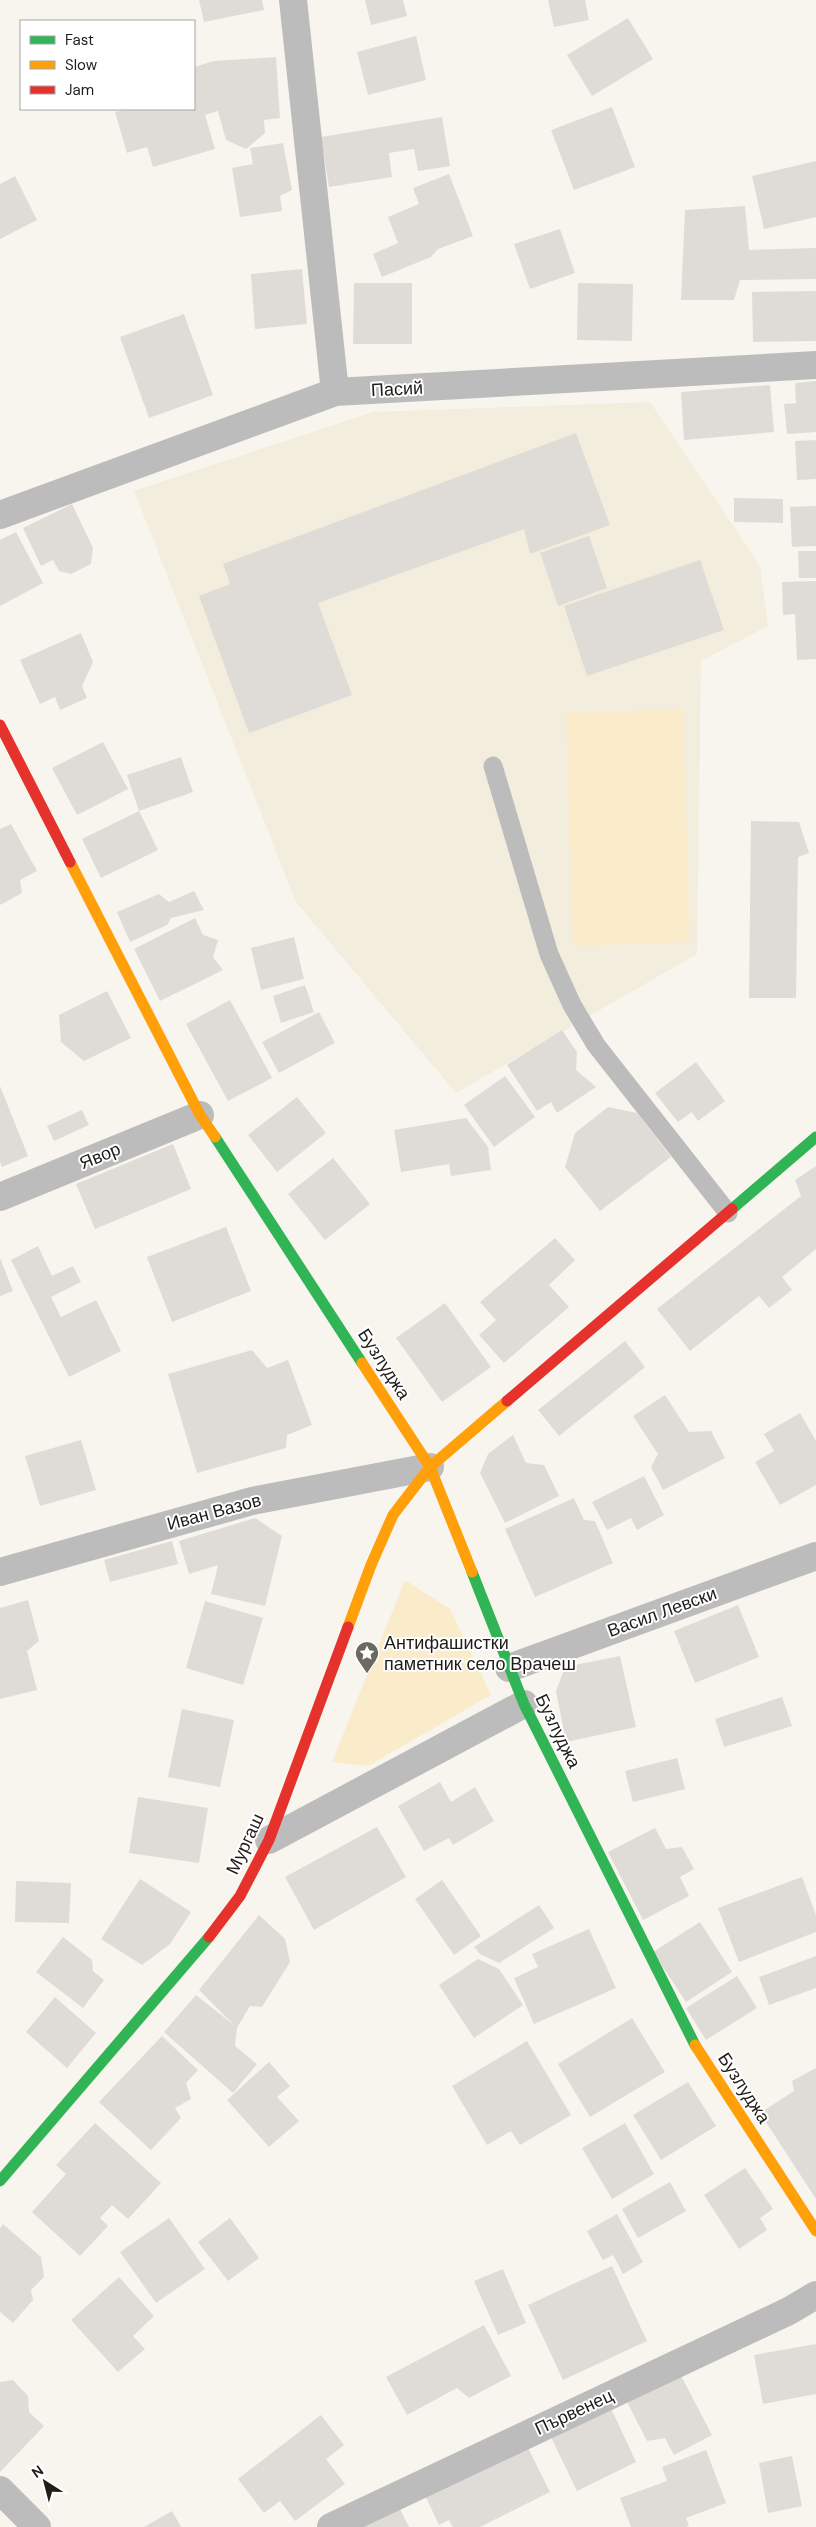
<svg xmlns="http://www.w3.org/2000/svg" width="816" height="2527" font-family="'DM Sans',sans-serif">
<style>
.built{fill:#f3edde}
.green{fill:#faebcb}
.building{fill:#dfdcd7}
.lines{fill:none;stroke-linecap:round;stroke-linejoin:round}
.lane{stroke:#bdbcbd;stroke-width:19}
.street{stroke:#bdbcbd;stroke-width:28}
.fast{stroke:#30b455;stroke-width:11}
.slow{stroke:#ff9f0a;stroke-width:11}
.jam{stroke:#e5322d;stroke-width:11}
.labels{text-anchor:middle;stroke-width:4;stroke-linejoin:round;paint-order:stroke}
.street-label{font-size:18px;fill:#1f1d18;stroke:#fff}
.poi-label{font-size:18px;fill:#1f1d18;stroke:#fff;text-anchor:start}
</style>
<rect width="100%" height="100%" fill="#f8f5ee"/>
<path class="built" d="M650,402l110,164 8,60 -67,35 -4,293 -241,139 -160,-191 -162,-411 239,-79z"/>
<path class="green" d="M683,709l7,233 -117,4 -7,-233z
M405,1580l45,29 41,86 -123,71 -36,-4z"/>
<path class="building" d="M199,0h63l2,10 -60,12z
M365,0h38l4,16 -36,9z
M548,0h37l4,20 -35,7z
M628,18l25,41 -61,37 -25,-41z
M416,36l10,44 -58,15 -11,-43z
M276,57l4,61 -16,2 1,13 -19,16 -20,-9 -8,-29 -13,4 10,34 -62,18 -6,-20 -20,6 -12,-41 14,-3h65v-42l20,-6z
M612,107l23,60 -61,23 -23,-60z
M442,117l8,49 -32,5 -4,-22 -25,4 3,24 -63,10 -8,-50z
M283,143l9,47 -12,6 2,15 -42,6 -8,-49 21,-4 -3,-16z
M816,161v56l-52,12 -12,-53z
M449,174l24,62 -35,13 -7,8 -49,20 -9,-23 25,-11 -10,-26 31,-13 -6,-16z
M15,176l22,44 -37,19v-55z
M745,206l4,44 67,-2v31l-76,1 -6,20h-53l4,-90z
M560,229l15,44 -45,16 -16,-45z
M302,269l5,55 -52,5 -4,-55z
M354,283h58v61h-59z
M578,283l55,1 -1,57 -55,-1z
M816,291v50l-63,1 -1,-50z
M184,314l29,81 -64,23 -29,-81z
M816,381v51l-29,2 -3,-30 12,-1 -1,-20z
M770,385l4,47 -90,8 -3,-48z
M576,433l34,92 -80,29 -6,-25 -206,74 34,92 -103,38 -50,-137 31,-12 -7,-20z
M816,440v39l-19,1 -2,-39z
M734,498l49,1v24l-49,-1z
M72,504l21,44 -2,16 -20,10 -12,-3 -6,-11 -12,6 -18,-38z
M816,506v40l-24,1 -2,-40z
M16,532l27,51 -43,23v-66z
M589,536l18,52 -49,18 -18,-53z
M798,551h18v27h-17z
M700,560l24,70 -137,46 -23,-70z
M816,581v78l-19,1 -2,-46 -12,1 -1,-33z
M81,633l12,29 -11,24 5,12 -27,12 -5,-13 -15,7 -20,-44z
M103,742l25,47 -51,26 -25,-47z
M181,757l12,35 -54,19 -12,-36z
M139,811l19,39 -57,28 -19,-39z
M751,821l48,1 10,31 -11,4 -2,141h-47z
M11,824l26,47 -17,9 2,13 -22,12v-76z
M194,891l10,19 -33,8 -4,7 -37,17 -13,-30 42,-18 10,8z
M195,918l8,17 15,5 -5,17 10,13 -63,31 -26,-52z
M294,937l10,42 -43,11 -10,-42z
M305,985l9,27 -33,11 -8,-27z
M107,991l24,47 -47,23 -23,-19 -2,-27z
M230,1000l42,78 -44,23 -42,-77z
M319,1012l16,31 -56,30 -17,-31z
M562,1030l15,22 -1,18 20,17 -39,26 -6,-11 -14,9 -30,-46z
M696,1062l29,39 -27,20 -6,-9 -14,10 -23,-29z
M505,1076l30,41 -41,30 -30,-42z
M0,1086l28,70 -26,11 -2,-5z
M297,1097l29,36 -49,39 -29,-37z
M608,1107l29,6 34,44 -71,54 -35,-44 10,-34z
M82,1110l7,15 -35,16 -7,-15z
M466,1118l22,29 3,23 -40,6 -2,-12 -48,8 -7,-42z
M173,1144l18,45 -96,40 -19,-45z
M333,1158l37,46 -45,36 -37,-46z
M816,1166v83l-34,28 10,13 -23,18 -10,-12 -69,55 -33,-42 144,-113 -6,-16z
M226,1227l25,64 -79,31 -25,-65z
M555,1238l20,22 -26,25 20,22 -65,56 -25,-28 17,-15 -16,-18z
M38,1246l14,30 21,-10 8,16 -30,15 10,20 35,-17 25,51 -52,26 -58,-117z
M0,1258l13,33 -13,5z
M445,1303l46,64 -49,35 -46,-64z
M625,1341l20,26 -86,69 -21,-26z
M252,1350l15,18 21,-8 24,65 -25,10 -1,13 -89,25 -29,-99z
M665,1395l24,37 22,-1 14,27 -62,32 -12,-23 7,-13 -25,-38z
M800,1413l16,28v44l-36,20 -25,-43 19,-11 -10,-17z
M513,1435l13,28 18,2 15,31 -54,27 -25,-50 8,-19z
M81,1440l15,50 -56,16 -15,-50z
M644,1476l20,39 -27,15 -6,-12 -24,12 -15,-28z
M574,1498l10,22 11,1 18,42 -78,34 -30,-68z
M255,1518l27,18 -17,70 -54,-12 7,-29 -29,9 -10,-33z
M172,1541l6,23 -68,18 -6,-22z
M28,1600l11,41 -12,10 10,39 -37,9v-91z
M205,1601l58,17 -20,67 -57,-17z
M738,1605l21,52 -64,26 -21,-52z
M620,1656l16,71 -70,15 -10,-51 9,-24z
M782,1697l10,29 -68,21 -9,-28z
M182,1709l52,11 -14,67 -52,-10z
M677,1758l8,31 -52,13 -8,-31z
M440,1782l11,20 24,-15 19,34 -41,24 -4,-7 -25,13 -26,-45z
M138,1797l70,11 -9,55 -70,-10z
M377,1827l29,50 -92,53 -29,-53z
M655,1828l11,21 16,-2 12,22 -14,8 9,19 -46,24 -35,-68z
M802,1877l14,38v17l-77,30 -21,-54z
M140,1879l51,33 -21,32 -28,21 -41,-26z
M442,1880l39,56 -27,19 -39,-56z
M16,1881l55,2 -2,40 -54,-1z
M539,1905l15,23 -55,35 -19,-9 -6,-7z
M259,1915l26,24 5,23 -28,45 -12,-1 -13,22 -2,18 22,18 -24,29 -69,-61 32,-37 39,31 -36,-36z
M700,1922l32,50 -46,30 -33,-50z
M589,1929l27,59 -82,36 -20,-46 24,-11 -6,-13z
M63,1937l29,23 1,11 11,9 -21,28 -47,-36z
M816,1956v32l-47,17 -10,-28z
M478,1959l21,10 24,36 -49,33 -35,-53z
M737,1976l20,32 -51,32 -20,-32z
M55,1997l41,36 -29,35 -41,-36z
M632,2018l33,54 -75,45 -32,-53z
M162,2036l36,34 -12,13 5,16 -16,9 6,10 -30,32 -52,-48z
M527,2041l44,74 -51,30 -9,-14 -24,14 -35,-59z
M269,2062l21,24 -13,11 22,24 -30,26 -42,-47z
M816,2068v131l-56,-86 34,-22 -2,-10z
M688,2082l28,44 -55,34 -28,-45z
M95,2123l66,60 -33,36 -16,-14 -12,13 8,8 -28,30 -48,-44 34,-38 -10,-9z
M625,2123l29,51 -42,25 -30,-51z
M745,2168l28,41 -13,9 7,12 -28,19 -35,-54z
M670,2182l16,29 -48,27 -16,-29z
M617,2214l26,48 -20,12 -10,-19 -10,5 -16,-29z
M169,2218l36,51 -49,34 -36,-51z
M230,2218l29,40 -31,23 -30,-39z
M3,2224l38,33 3,20 -13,13 2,10 -20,23 -13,-11v-84z
M612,2266l35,75 -84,39 -35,-75z
M503,2269l23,54 -28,12 -24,-54z
M119,2277l35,39 -21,20 12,13 -27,23 -47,-52z
M484,2325l27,51 -42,22 -12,-10 -50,27 -21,-38z
M816,2344v50l-53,10 -9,-49z
M678,2370l34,65 -38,20 -9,-17 -18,3 -22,-43z
M13,2380l15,16 1,16 15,14 -44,46v-90z
M609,2404l27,58 -59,29 -28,-58z
M321,2415l23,30 -18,14 19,25 -50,37 -15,-20 -16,12 -26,-34z
M525,2442l25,50 -70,35h-27l-4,-7 -10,5 -16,-34z
M706,2450l20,53 -40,15 3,8 -3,1h-55l-11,-29 47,-17 -5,-14z
M792,2456l10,50 -34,7 -9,-50z
M399,2507l10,20h-48z
M172,2511l9,16h-37z"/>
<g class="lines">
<path class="lane" d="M493,766l56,188 23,51 24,40 132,168"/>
<path class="street" d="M293,0l42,392
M0,515l335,-123 481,-27
M0,1197l200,-82
M0,1572l252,-71 178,-34
M509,1668l307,-112
M269,1840l255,-136
M0,2490l37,37
M331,2527l458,-216 27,-16"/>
<path class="fast" d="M215,1137l147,226
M732,1209l84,-72
M472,1572l52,132 171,341
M0,2181l209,-244"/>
<path class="slow" d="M70,862l130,253 15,22
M362,1363l68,104 42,105
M348,1627l23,-62 22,-50 37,-48 77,-66
M695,2045l121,186"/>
<path class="jam" d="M0,725l70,137
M507,1401l225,-192
M209,1937l31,-41 29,-56 79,-213"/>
</g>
<defs>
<g id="sight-pin" transform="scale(1.25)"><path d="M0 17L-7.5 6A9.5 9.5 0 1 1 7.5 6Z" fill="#6b6963" stroke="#fff"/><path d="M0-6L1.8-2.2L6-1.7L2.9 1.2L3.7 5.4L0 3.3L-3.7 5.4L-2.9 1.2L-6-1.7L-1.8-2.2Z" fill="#fff"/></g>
</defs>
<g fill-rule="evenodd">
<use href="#sight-pin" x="367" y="1653"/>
</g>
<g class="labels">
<g class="street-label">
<text transform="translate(397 389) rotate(-3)" y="6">Пасий</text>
<text transform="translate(100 1156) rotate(-22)" y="6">Явор</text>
<text transform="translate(384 1364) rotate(57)" y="6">Бузлуджа</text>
<text transform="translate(214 1512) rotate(-15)" y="6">Иван Вазов</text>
<text transform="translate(662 1612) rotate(-20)" y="6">Васил Левски</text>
<text transform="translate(558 1731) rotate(64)" y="6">Бузлуджа</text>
<text transform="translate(245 1844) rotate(-65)" y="6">Мургаш</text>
<text transform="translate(744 2088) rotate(57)" y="6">Бузлуджа</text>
<text transform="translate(574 2412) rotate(-25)" y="6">Първенец</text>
</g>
<g class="poi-label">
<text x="384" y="1649">Антифашистки<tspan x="384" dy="21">паметник село Врачеш</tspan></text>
</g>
</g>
<rect x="20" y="20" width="175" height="90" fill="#ffffff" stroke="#a5a5a3"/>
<rect x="30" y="36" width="25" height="8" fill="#30b455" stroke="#a5a5a3"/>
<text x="65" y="45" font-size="15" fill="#1f1d18">Fast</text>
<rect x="30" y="61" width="25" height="8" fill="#ff9f0a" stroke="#a5a5a3"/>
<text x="65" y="70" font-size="15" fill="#1f1d18">Slow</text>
<rect x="30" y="86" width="25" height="8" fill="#e5322d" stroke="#a5a5a3"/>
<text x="65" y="95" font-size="15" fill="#1f1d18">Jam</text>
<g transform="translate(45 2482) rotate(324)" stroke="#ffffff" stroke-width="4" paint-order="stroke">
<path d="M0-4L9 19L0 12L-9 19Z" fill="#1f1d18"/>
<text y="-8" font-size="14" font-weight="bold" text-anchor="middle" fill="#1f1d18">N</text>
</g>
</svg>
